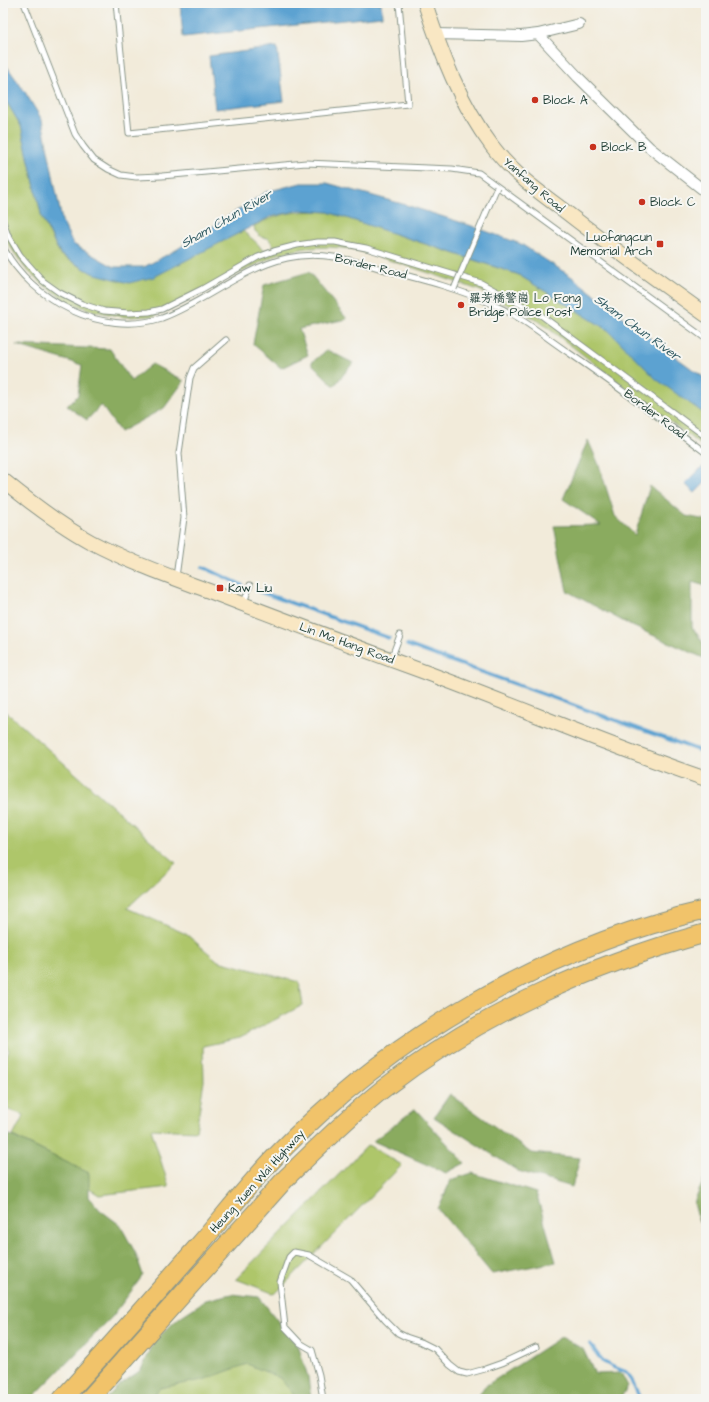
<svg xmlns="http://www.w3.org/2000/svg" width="709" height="1402" font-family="'Architects Daughter','LXGW WenKai TC',sans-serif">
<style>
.green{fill:#aec66b;stroke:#668250}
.forest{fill:#8aab5f;stroke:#54744a}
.water{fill:#5ba2d1;stroke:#3d7082}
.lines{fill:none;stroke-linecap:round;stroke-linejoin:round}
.stream{stroke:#5ba2d1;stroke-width:3.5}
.lane-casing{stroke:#889487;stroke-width:7}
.street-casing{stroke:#889487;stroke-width:12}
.secondary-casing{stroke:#889487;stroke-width:16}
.highway-casing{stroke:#889487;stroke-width:20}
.lane{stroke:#fff;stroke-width:5}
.street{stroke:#fff;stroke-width:10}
.secondary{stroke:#f9e7c3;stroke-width:14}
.highway{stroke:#f1c36a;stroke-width:18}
.lane-bridge-casing{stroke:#889487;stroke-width:7;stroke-linecap:butt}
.lane-bridge{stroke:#fff;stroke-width:5}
.poi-dot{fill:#c8321e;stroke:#f6f6f2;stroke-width:1.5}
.labels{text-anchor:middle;stroke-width:4;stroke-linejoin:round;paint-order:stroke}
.poi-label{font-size:12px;fill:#1f3d34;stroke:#f6f6f2;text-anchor:start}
.street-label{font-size:12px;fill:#1f3d34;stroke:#f6f6f2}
.water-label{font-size:13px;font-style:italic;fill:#315b63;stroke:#f6f6f2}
</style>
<rect width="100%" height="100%" fill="#f6f6f2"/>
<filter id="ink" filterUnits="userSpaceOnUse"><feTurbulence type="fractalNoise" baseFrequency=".025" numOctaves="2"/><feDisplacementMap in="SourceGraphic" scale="8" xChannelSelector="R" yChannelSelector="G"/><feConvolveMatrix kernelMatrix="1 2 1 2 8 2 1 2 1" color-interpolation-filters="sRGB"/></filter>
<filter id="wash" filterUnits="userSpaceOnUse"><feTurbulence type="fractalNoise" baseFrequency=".012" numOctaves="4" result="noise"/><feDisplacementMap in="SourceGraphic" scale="16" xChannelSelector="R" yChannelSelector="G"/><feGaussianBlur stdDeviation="0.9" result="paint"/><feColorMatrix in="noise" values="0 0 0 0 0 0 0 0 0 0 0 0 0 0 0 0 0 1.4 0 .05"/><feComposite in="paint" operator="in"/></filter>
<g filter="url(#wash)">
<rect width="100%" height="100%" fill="#f2ebda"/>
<path class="green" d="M3,96l18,30 21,92 18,37 32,18 60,4 91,-46c7,7 14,10 19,19h4l9,-3 -7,-9 -7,-1 -6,-6 -1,-5c25,-13 46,-16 74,-14l191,63 89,55 50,50 48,32v37l-167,-128 -60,-31 -49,-17 -76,-24 -24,-2 -24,1 -28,6 -53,26 -55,29 -17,7 -28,1 -32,-6 -27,-10 -22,-16 -19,-17 -16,-23 -6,-13z
M3,709l173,154 -49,45 59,26 32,27 81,21 4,23 -63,33 -37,8 1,35 -8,50 -45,-2 18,58 -70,8 -11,-7v-15l-75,-37 11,-21 -21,-7v-44l6,-13 -6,-12z
M368,1145l34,20 -127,129 -39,-15z
M247,1361c21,10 41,18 54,38h-151l6,-10 47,-12z"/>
<path class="forest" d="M309,272l38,47 -48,10 9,26 -27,13 -28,-24 11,-59z
M16,345l94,4 21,32 21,-17 32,17 -20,27 -44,24 -19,-27 -14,15 -20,-14 11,-11 4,-30z
M327,350l26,13 -19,23 -23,-23z
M588,440l11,25 16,51 20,19 15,-49 36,30 20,4v66l-14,-4v45l14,20v12l-76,-34 -63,-34 -13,-65 47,-1 -38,-26z
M450,1094l81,59 49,5 -8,29 -54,-16 -84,-54z
M415,1109l50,54 -19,10 -73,-32z
M3,1132l86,41v24l11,13 20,15 15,27 8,23 -31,42 -81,82h-28z
M472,1173l64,20 20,69 -64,12 -54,-65 13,-29z
M706,1174v31l-7,17 -5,-19z
M231,1294l28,3 40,51 9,29 3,22h-14l-17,-21 -33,-14 -44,16 -44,8 -7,11h-46l12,-13 23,-16 14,-30 25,-23 26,-17z
M561,1337l22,12 12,25 26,-1 7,13 -8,13h-143l7,-12z"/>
<path class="water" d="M180,3h201l1,13 -199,21z
M277,47l7,54 -69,8 -6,-53z
M3,61l22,31 17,28 20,101 11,23 41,23h30l32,-17 90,-58 35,-9h26l79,22 63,20 52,19 51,33 87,68 47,34v36l-50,-36 -48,-49 -91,-56 -189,-62 -28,-2 -30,7 -116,60 -25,6 -37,-10 -31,-18 -19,-37 -21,-92 -18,-30z
M702,467l4,2v13l-11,11 -10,-9z"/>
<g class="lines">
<path class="stream" d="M203,567l39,18
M258,591l131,47
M407,645l299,108
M590,1344l12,17 11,6 13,5 5,6 9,21"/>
</g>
</g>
<g filter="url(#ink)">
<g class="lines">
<g class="lane-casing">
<path id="lane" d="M24,3l51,131 8,12 11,14 14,9 13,6 15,2 26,-1 144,-13 146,6 27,4 227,166
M116,3l13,130 279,-29 -9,-101
M3,221l4,12 13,22 23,26 17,12 22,11 22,7 25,2 20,-1 13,-3 40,-20 56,-32 16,-6 23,-6 21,-3h17l31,6 115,35 61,33 164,121
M3,247c29,54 98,90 159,71 43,-16 80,-50 125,-60 36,-8 68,3 102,13 35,9 70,18 103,33 28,12 52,32 77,49 47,32 92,66 137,100
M176,577l8,-59 -5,-65 11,-75 4,-10 32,-28
M244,603l6,-18
M391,659l9,-24
M323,1399l-4,-24 -7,-25 -12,-7 -15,-16 -5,-45 9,-25 5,-5 15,3 41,24 35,41 13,13 8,4 15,5 14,7 15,16 9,7 8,2 18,-5 17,-6 34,-16"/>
</g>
<g class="street-casing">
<path id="street" d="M435,34l86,2 17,-2 41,-10
M538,34l40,43 72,71 56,44"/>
</g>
<g class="secondary-casing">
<path id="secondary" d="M425,3c16,50 35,101 67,143 19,26 48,47 74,66 46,36 93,69 140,103
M3,480c28,23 57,45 88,62 38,20 78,34 118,49 67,26 134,51 202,76 99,36 195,78 295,112"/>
</g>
<g class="highway-casing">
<path id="highway" d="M62,1399c47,-51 92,-103 138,-155 25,-29 49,-60 76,-88 114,-118 269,-209 430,-246
M89,1399l198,-222c31,-30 62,-61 96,-88 97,-75 205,-123 323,-156"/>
</g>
<use href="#lane" class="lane"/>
<use href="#street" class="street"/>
<use href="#secondary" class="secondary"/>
<use href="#highway" class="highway"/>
<g class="lane-bridge-casing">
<path id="lane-bridge" d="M454,289l43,-102"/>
</g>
<use href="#lane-bridge" class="lane-bridge"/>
</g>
</g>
<g class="poi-dot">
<circle cx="535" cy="100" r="4"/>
<circle cx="593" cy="147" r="4"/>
<circle cx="642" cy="202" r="4"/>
<rect x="656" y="240" width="8" height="8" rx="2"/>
<circle cx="461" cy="305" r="4"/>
<rect x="216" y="584" width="8" height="8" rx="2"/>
</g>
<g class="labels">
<g class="poi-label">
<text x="543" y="104">Block A</text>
<text x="601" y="151">Block B</text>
<text x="650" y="206">Block C</text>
<text x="652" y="241" text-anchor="end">Luofangcun<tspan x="652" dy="14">Memorial Arch</tspan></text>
<text x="469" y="302">羅芳橋警崗 Lo Fong<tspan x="469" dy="14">Bridge Police Post</tspan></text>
<text x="228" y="592">Kaw Liu</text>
</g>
<g class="street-label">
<text transform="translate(534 185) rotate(41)" y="4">Yanfang Road</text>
<text transform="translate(371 266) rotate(14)" y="4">Border Road</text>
<text transform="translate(655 414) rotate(37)" y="4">Border Road</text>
<text transform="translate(347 643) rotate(20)" y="4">Lin Ma Hang Road</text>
<text transform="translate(257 1181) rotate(-48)" y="4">Heung Yuen Wai Highway</text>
</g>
<g class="water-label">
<text transform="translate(226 218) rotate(-30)" y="5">Sham Chun River</text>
<text transform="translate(638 327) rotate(36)" y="5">Sham Chun River</text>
</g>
</g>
<rect width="709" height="1402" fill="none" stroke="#f6f6f2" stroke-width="16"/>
</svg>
